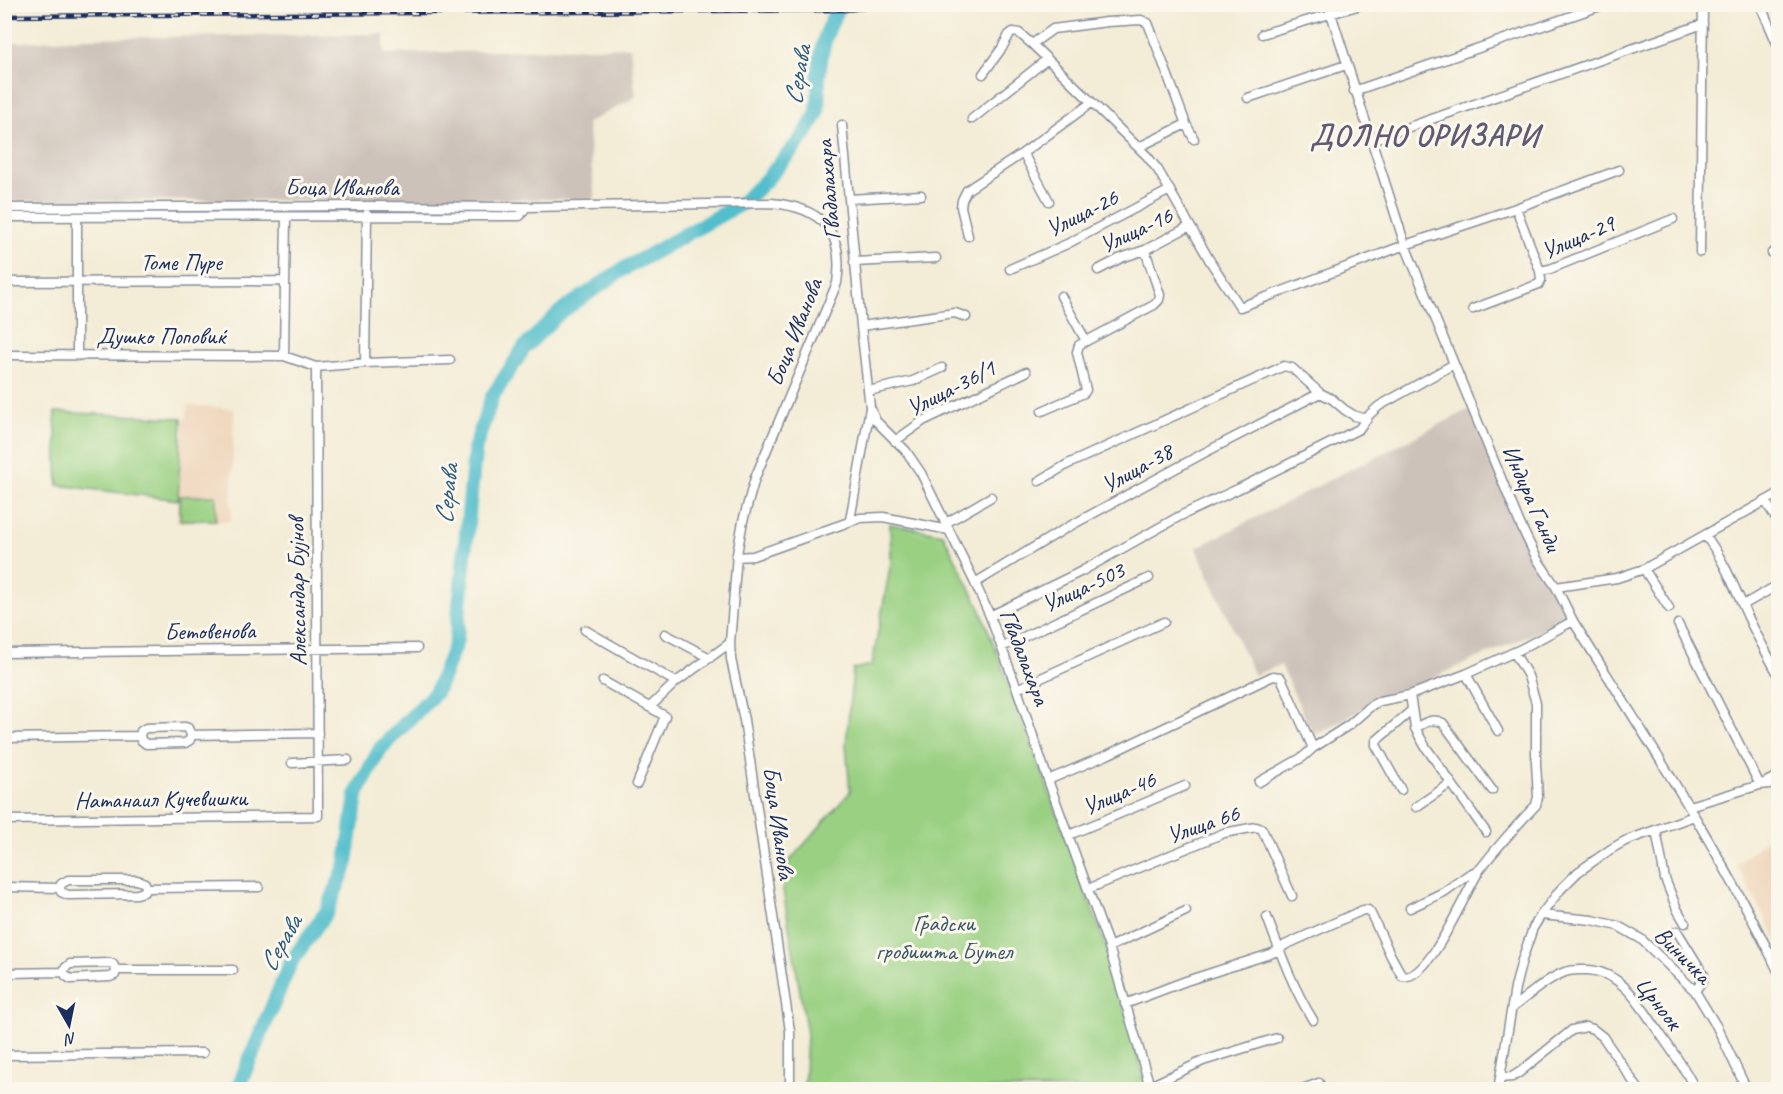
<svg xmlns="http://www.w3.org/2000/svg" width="1783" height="1094" font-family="Caveat,sans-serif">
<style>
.built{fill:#efd6bc}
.industrial{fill:#cdc2b9}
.green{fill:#99d081;stroke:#5a8070;stroke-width:1.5}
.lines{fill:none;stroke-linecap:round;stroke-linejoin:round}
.river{stroke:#52becc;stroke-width:15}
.minor-casing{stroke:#878e9a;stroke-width:11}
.minor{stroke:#fff;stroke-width:8}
.rail-casing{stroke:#1b2f5e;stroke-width:4.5}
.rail{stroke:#fbf7ec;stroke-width:2;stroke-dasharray:7;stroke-linecap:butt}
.labels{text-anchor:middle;stroke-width:6;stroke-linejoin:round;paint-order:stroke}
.street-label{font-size:24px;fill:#1b2f5e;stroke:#fbf7ec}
.park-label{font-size:24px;fill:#3a5767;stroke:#fbf7ec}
.water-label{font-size:26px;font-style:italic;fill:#2c5a7f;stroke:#fbf7ec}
.district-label{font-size:30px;font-weight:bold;letter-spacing:1.5px;fill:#5f5b73;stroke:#fbf7ec}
</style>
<rect width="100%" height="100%" fill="#fbf7ec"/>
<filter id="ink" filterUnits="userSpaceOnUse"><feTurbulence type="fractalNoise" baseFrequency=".0167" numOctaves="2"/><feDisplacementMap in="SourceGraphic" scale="12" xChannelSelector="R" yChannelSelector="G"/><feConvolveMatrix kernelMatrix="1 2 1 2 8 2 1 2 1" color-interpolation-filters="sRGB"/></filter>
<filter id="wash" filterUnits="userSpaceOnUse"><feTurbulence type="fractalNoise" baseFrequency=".008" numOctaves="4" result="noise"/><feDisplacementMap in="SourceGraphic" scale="24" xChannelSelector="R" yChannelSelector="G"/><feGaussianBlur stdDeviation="1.35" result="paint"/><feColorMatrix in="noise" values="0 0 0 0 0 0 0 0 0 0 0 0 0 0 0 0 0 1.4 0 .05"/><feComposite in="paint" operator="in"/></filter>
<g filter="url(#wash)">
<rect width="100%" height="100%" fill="#f3ecd6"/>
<path class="built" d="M188,405l46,4 -3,112 -54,1 7,-103 3,-1z
M1778,830v112l-42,-77z"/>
<path class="industrial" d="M384,34v20l246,-7 6,50 -49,26 8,76 -590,2v-158l84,-5z
M1470,409l95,204 -7,10 -144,63 -26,8 -66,38 -9,3 -32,-70 -27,10 -58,-127z"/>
<path class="green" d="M55,412l127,6 -4,82 -120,-15z
M180,496h36v24h-36z
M890,524l53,10 37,74 65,172 68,186 34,123h-343l3,-55 -27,-162 70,-80 -4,-48 7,-75 19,-4 19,-103z"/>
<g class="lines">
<path class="river" d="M237,1090l54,-128 36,-51 19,-46 11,-72 23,-44 56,-57 20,-50 19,-194 17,-51 32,-49 35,-35 63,-43 120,-67 23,-22 38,-44 14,-23 2,-16 -1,-20 4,-27 4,-16 13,-31"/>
</g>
</g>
<g filter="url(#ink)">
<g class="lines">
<g class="minor-casing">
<path id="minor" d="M1328,4l77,241 115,279 17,35 19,28 17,34c72,115 147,228 205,350
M1760,4l18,42
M1262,34l102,-30
M1032,44l21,-15 54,-7 34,-2 7,3 38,101 8,15
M983,74l19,-26 7,-13 4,-3 6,1 13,11 115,112 11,14 52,91 30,46 165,-62 111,-37 103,-38
M1354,91l252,-87
M1248,98l98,-33
M972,119l74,-59
M842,125l19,201 9,81 6,14 30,30 15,22 54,110 15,33 27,73 31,91 61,167 42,143
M1372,140l331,-116
M1139,147l47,-23
M1023,153l26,48
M849,199l72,-4
M4,208l364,-2 158,1 245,-4c50,4 74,28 66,80l-82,195 -12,43 -6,33 -7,89 1,16 13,61 46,311v59
M1516,208l24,63
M4,217l516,-1 6,-9
M77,218v138
M968,236l-7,-29 1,-7 5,-10 56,-37 68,-50
M1700,252l3,-248
M1772,253l6,-3
M854,262l82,-4
M1010,269l57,-25 103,-54
M1098,270l23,-12 24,-8 45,-24
M4,282l281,-1
M1061,296l25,45
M1473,309l66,-25 2,-4 -1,-9 10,-2 123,-50
M861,326l94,-13 11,4
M4,355l280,1 32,11 49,-4 85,-3
M284,356l2,-139
M365,363l2,-149
M868,391l45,-10 29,-13
M1042,411l42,-18 2,-3 -9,-38 2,-7 75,-40 5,-5 1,-5 -15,-45
M895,441l28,-20 103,-49
M1039,481l29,-17 216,-98 8,2 28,25 12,6 13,11 10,6 12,3
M1765,501l13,20
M850,520l20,-112
M946,523l45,-26
M1705,535c20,26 30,55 44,84 9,19 19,37 29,55
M736,557l17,-1 107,-38 23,-1 66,13
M1644,569l25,39
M975,583l86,-52 143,-78 116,-60
M1556,587l61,-9 27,-9 134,-75
M1743,605l35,-20
M990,616l92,-45 98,-55 58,-27 121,-60 11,-15 9,-8 75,-42
M1678,624l82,161 18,-2
M585,630l91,52
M665,634l45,24
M1002,647l147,-69
M4,653l413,-5
M1466,674l32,57
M603,681l62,35 -28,68
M1017,689l147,-67
M1410,695l5,33 10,18 61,86
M651,706l25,-24 54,-39
M1415,728c10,-5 17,-11 28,-5l49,67
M140,736l1,-5 5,-3 39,-1 3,1 3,7
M4,738l136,-2 1,4 5,4 39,-1 5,-3 1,-5 127,-2
M292,763l56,-3
M1048,780l59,-25 166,-79 7,1 2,3 31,68
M1259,782l44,-25 10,-9 36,-23 23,-20 8,-4 30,-6 56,-21 55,-25 52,-28
M1401,790l-25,-45v-4l35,-30
M1689,806l71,-21 18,-9
M1416,807l35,-24
M4,820l314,-4 -2,-449
M1656,830l9,49 12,30 8,14
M1069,835l116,-49
M4,887l56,1 1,4 7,3 69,-1 7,-2 2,-4 113,-1
M60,888l1,-4 7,-4h69l8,3 1,5
M1088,889l136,-56 32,-6 6,2 30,67
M1410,908l34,-16 24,-17 12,-6
M1541,915l51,5 26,6 23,13 54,52 22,36 30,63
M1267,917c13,35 26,71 46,103
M1677,931l27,44 -1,5 -8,11
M1109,947l77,-36
M64,972l1,-4 5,-4 40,-1 3,1 3,6
M4,973l60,-1 2,4 5,3 39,-2 5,-2 1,-5h117
M1125,1004l61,-23 84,-27 9,-4 6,-5 78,-35h5l3,4 20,42 11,20c27,8 65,-89 79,-108 17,-22 36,-43 55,-63l2,-8 -2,-34v-60l-8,-27 -14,-24
M1512,1008c16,-12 34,-29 53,-36 7,-3 15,-2 23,-2 36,2 54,39 73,65 12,18 26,35 34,55
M4,1055l199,-2
M1500,1078l12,-1 8,-5 52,-42 14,-3 7,2 10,8 36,53
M1150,1086l53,-25 74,-23
M1300,1090l19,-7
M1498,1090l17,-102 7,-28 11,-32 8,-13 19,-25 18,-18 33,-23 14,-8 69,-25"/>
</g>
<use href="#minor" class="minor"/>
<g class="rail-casing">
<path id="rail" d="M4,16l841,-6 57,-6"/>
</g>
<use href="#rail" class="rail"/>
</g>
</g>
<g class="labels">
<g class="street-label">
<text x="342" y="195">Боца Иванова</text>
<text transform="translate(828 190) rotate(-95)" y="8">Гвадалахара</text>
<text transform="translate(1082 213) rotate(-27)" y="8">Улица-26</text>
<text transform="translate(1136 230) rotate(-25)" y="8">Улица-16</text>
<text transform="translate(1578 237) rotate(-23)" y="8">Улица-29</text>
<text x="181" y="270">Томе Пуре</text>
<text transform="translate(794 332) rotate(-68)" y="8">Боца Иванова</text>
<text x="161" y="344">Душко Поповиќ</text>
<text transform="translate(951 388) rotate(-27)" y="8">Улица-36/1</text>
<text transform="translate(1137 468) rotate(-29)" y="8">Улица-38</text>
<text transform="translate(1532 498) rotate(66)" y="8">Индира Ганди</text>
<text transform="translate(1083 587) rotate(-25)" y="8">Улица-503</text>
<text transform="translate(297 592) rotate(-91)" y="8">Александар Бујнов</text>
<text transform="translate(210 631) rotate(-1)" y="8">Бетовенова</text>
<text transform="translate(1025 657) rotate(69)" y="8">Гвадалахара</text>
<text transform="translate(1119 793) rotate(-23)" y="8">Улица-46</text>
<text transform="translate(161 799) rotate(-1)" y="8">Натанаил Кучевишки</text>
<text transform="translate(779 823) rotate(82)" y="8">Боца Иванова</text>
<text transform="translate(1203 824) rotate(-19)" y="8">Улица 66</text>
<text transform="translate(1683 955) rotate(45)" y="8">Виничка</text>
<text transform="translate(1659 1003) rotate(52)" y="8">Црноок</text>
</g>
<g class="park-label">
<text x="944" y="931">Градски<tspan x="944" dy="28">гробишта Бутел</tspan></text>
</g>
<g class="water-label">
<text transform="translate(797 75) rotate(-80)" y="9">Серава</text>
<text transform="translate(446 494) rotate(-84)" y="9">Серава</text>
<text transform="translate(280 943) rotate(-60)" y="9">Серава</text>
</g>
<g class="district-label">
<text x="1425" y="145">ДОЛНО ОРИЗАРИ</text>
</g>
</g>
<rect width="1783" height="1094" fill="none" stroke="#fbf7ec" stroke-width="24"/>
<g transform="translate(69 1025) rotate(171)" stroke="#fbf7ec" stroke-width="4.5" paint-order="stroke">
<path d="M0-4.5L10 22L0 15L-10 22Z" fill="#1b2f5e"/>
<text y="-9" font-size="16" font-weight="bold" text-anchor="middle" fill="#1b2f5e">N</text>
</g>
</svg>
